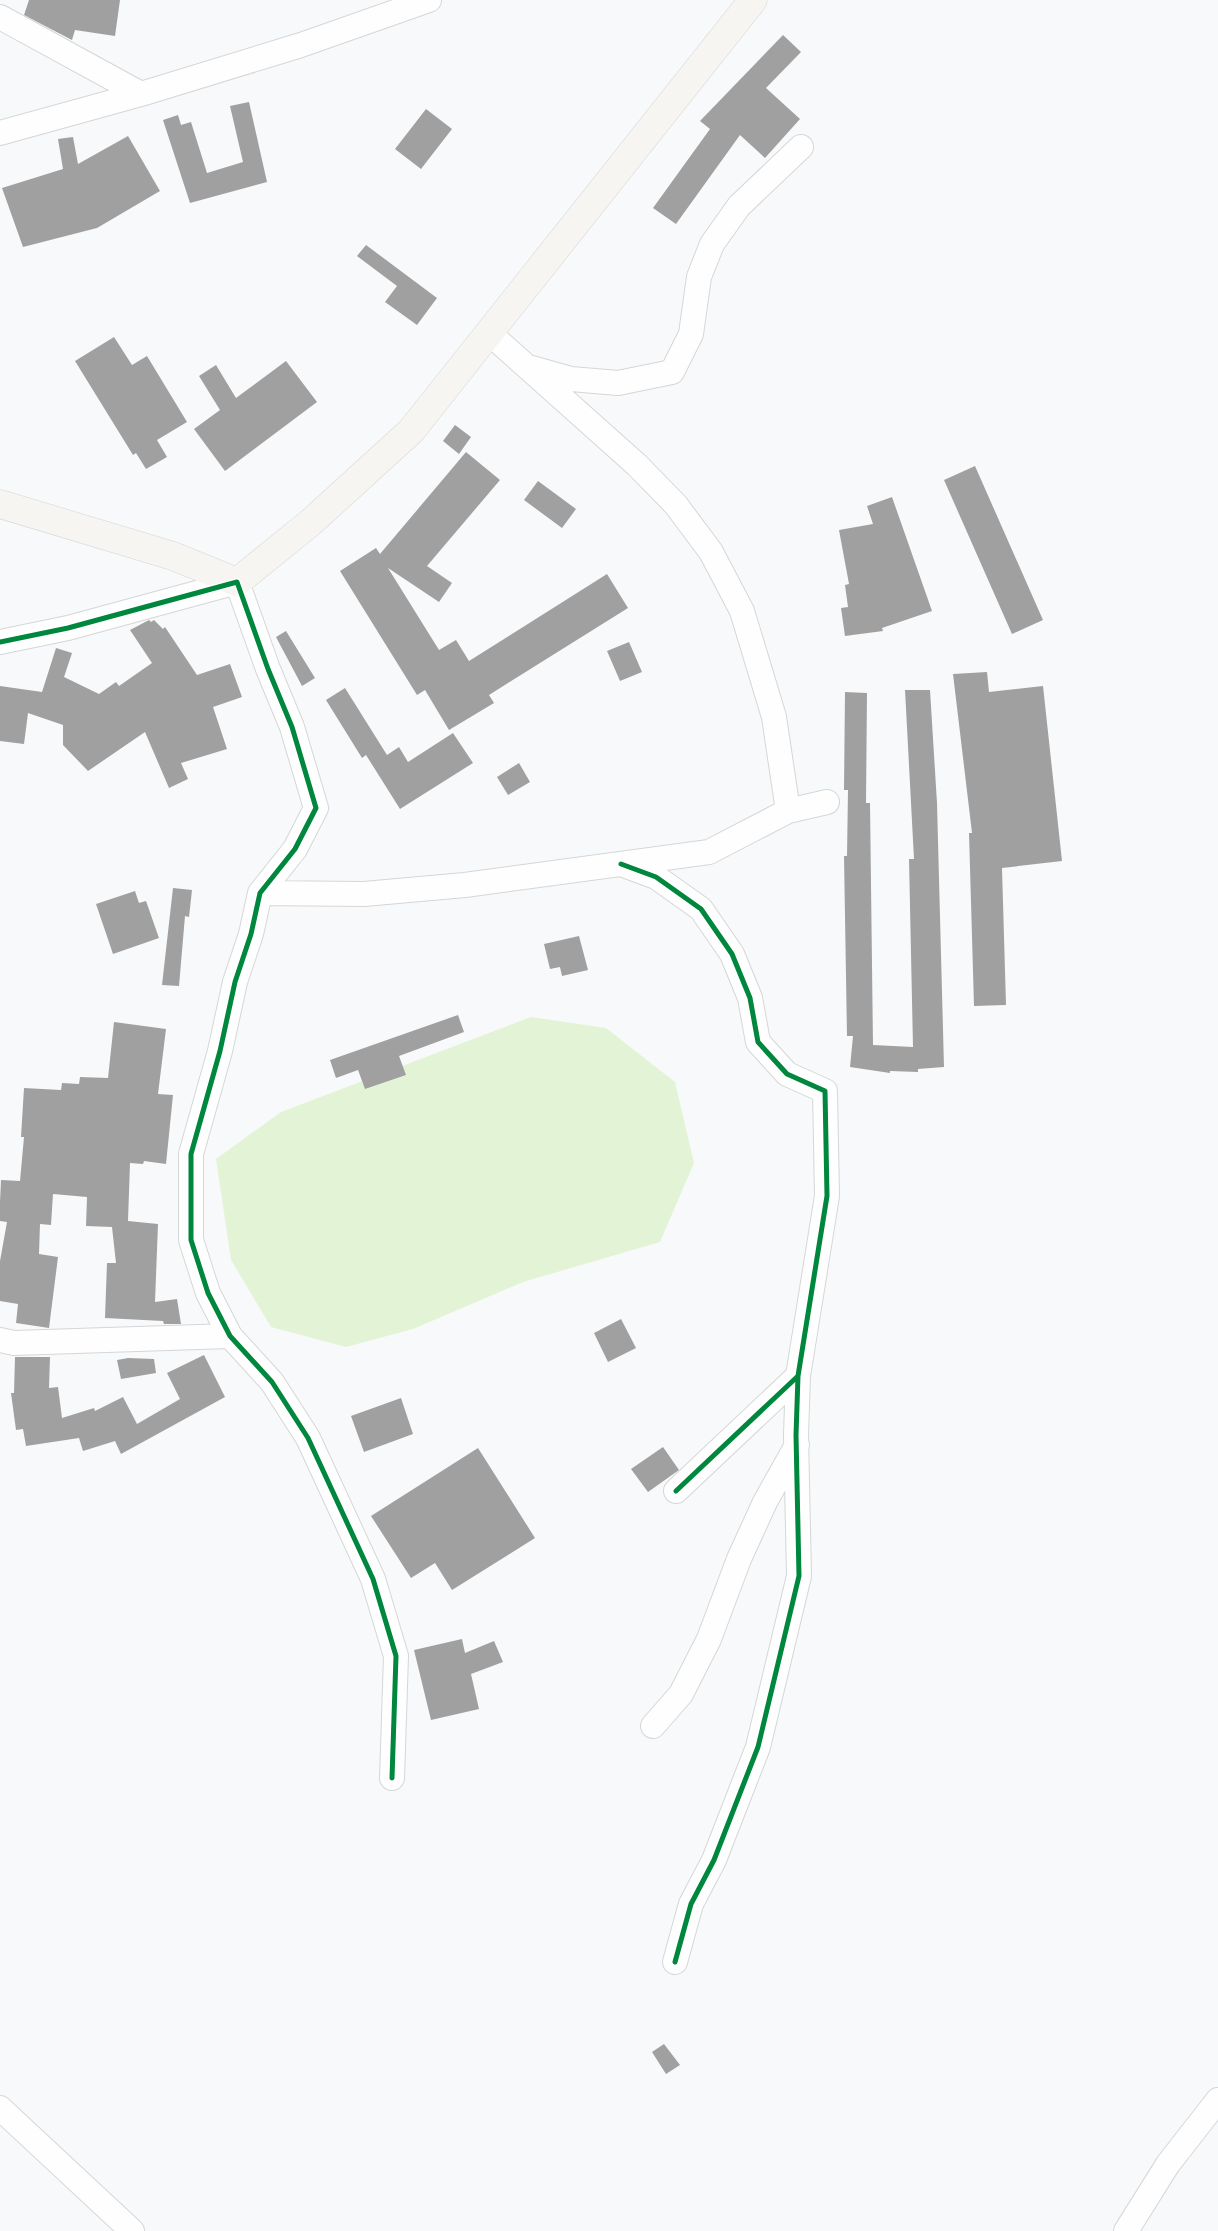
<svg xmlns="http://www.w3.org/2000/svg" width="1218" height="2231" font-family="Inter,sans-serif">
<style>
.green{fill:#e3f4d6}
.building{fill:#a0a0a1}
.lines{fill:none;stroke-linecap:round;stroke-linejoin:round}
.minor-casing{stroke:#d5d6d7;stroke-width:26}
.secondary-casing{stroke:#d5d6d7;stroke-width:29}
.minor{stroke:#fefefe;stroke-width:24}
.secondary{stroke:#f6f5f2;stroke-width:28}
.cycleway-casing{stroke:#fff;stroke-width:8}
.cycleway{stroke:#00873e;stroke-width:5}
</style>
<rect width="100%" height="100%" fill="#f8f9fa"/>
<path class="green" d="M531,1017l75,11 69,54 19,81 -34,79 -137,40 -110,47 -67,18 -75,-20 -40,-67 -15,-101 65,-47z"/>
<path class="building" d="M29,0h91l-5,36 -40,-6 -3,10 -2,-1 -46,-24z
M783,35l18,17 -35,36 34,31 -35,39 -25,-23 -64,89 -23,-16 57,-79 -10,-8z
M249,102l18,80 -77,21 -27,-83 15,-5 3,10 10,-3 16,51 36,-11 -13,-56z
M426,109l26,20 -31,40 -26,-20z
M128,136l32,55 -63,37 -74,19 -21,-59 61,-19 -5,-30 15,-2 5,27z
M366,245l71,53 -20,27 -32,-23 12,-16 -40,-30z
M114,337l18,28 15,-9 40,66 -30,18 10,17 -21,12 -10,-16 -3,2 -58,-94z
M286,361l31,41 -92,69 -31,-42 26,-19 -21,-34 17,-11 20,33z
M455,425l16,12 -12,17 -16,-13z
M466,452l34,28 -73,86 25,17 -13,19 -51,-34 51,82 17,-10 13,21 138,-87 21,34 -139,87 5,8 -45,27 -24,-40 -8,5 -77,-124 36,-23 4,6z
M975,466l68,154 -31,14 -68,-154z
M538,481l38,28 -14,19 -38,-28z
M892,497l40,114 -50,17 1,3 -38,5 -4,-28 7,-1 -3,-22 4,-1 -10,-54 34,-6 -6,-18z
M149,620l2,2 3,-2 9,9 2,-2 32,48 33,-11 12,33 -29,10 14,42 -46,14 7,16 -19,9 -24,-56 -57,39 -25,-26v-20l-35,-12 -4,31 -24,-3v-55l42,6 14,-44 16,5 -8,24 35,17 17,-12 3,4 33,-23 -22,-33z
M286,631l29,47 -13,8 -26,-49z
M629,642l13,30 -22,9 -13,-30z
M987,672l2,20 54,-6 19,175 -60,7 4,137 -32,1 -5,-173h3l-19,-159z
M345,688l42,67 12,-8 9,15 45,-29 20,30 -73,46 -34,-54 -4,3 -36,-58z
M905,690h25l7,113 7,264 -26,2v3l-28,-1v2l-40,-6 3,-31h-6l-3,-180h3l1,-66h-4l1,-98 22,1 -1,110h4l3,242 40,2 -4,-188h5z
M519,763l11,19 -22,13 -11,-18z
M173,888l19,2 -3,27 -4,-1 -6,70 -17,-1z
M135,891l4,12 7,-2 13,37 -46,16 -17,-50z
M579,936l9,34 -26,6 -2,-9 -10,2 -6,-25z
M458,1015l6,17 -65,24 7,19 -41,14 -7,-19 -22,8 -6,-18z
M114,1022l52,7 -8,65 15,1 -7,69 -22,-3 -1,3 -13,-1 -2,58 30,3 -3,78 22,-3 4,25h-17l-1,-3 -58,-3 2,-55h9l-4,-36 -26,-1 1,-29 -34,-3 -2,31 -11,-1 -1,30 19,3 -9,71 -33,-5 2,-19 -18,-3v-40l7,-39 -7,-1v-19l1,-22 19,1 4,-44h-3l3,-49 37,2 1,-7 17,1 1,-7 28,1z
M621,1319l15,29 -28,14 -14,-29z
M204,1355l21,42 -104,57 -6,-13 -32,10 -4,-13 -53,8 -3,-17 -7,1 -5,-37h3l1,-36h35l-1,31 9,-1 4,31 32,-10 1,3 28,-14 14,27 43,-25 -13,-26z
M128,1358l26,1 2,14 -35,6 -4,-19z
M401,1398l12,36 -49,18 -13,-36z
M663,1447l16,23 -31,22 -17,-23z
M478,1448l57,90 -83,52 -17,-27 -24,15 -40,-62z
M462,1639l3,14 29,-12 9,21 -32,12 8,35 -48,11 -17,-70z
M664,2044l16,21 -14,9 -14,-22z"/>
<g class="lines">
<g class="minor-casing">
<path id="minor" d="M0,17l141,77
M0,133l141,-39 160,-49 128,-45
M488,332l149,133 39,40 35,47 31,59 32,106 14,94
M532,368l39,11 47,4 54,-11 19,-38 8,-57 13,-33 27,-38 62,-59
M0,642l68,-14 169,-46 31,87 24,58 24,81 -21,41 -35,44 -9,41 -16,48 -15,69 -29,103v86l17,53 22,43 42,46 36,56 65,141 23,77 -4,122
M621,864l35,13 45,32 31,45 18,44 8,44 29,32 38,17 2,105 -29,180 -122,115
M260,893l104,1 101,-9 244,-33 79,-41 39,-9
M0,1340l14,3 216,-7
M653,1726l28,-32 28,-55 30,-80 26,-57 32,-57
M675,1962l16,-58 23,-44 44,-113 41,-171 -3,-141 2,-59
M0,2108l132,123
M1126,2231l42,-67 50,-64"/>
</g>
<g class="secondary-casing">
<path id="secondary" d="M0,504l173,52 64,26 73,-59 101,-92 342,-431"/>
</g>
<use href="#minor" class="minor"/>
<use href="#secondary" class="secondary"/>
<g class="cycleway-casing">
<path id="cycleway" d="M0,642l68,-14 169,-46 31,87 24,58 24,81 -21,41 -35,44 -9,41 -16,48 -15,69 -29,103v86l17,53 22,43 42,46 36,56 65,141 23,77 -4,122
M621,864l35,13 45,32 31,45 18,44 8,44 29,32 38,17 2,105 -29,180 -122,115
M675,1962l16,-58 23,-44 44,-113 41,-171 -3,-141 2,-59"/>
</g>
<use href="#cycleway" class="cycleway"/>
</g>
</svg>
